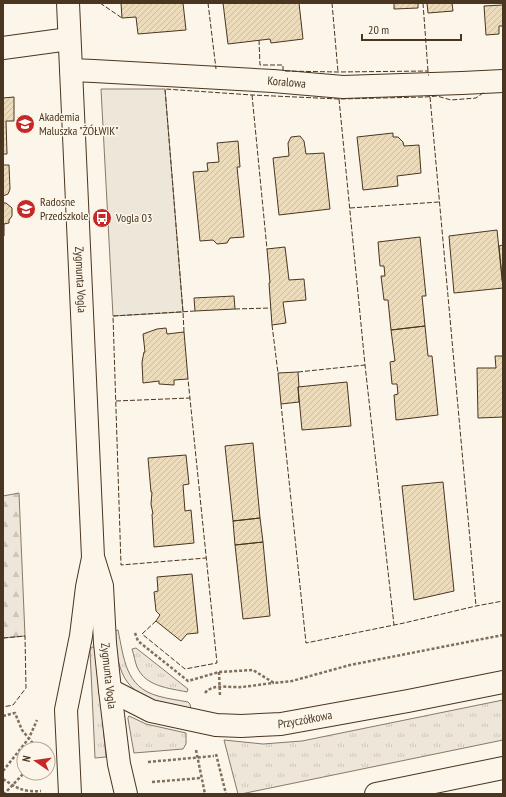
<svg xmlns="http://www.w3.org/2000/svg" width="506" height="797" font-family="'PT Sans Narrow',sans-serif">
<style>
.grass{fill:url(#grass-tufts);stroke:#887966}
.forest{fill:url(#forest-firs);stroke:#887966}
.parking{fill:#ede7d9;stroke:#887966}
.building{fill:url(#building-hatch);stroke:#4a3520}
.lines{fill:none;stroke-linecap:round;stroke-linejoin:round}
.minor-casing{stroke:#4a3520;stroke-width:24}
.tertiary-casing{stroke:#4a3520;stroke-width:24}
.secondary-casing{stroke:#4a3520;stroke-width:24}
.path{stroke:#7f6f5c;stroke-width:2.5;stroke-dasharray:3 2;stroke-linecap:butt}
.minor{stroke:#fbf6e9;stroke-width:22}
.tertiary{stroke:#fbf6e9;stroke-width:22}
.secondary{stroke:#fbf6e9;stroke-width:22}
.fence{stroke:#4a3520;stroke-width:1;stroke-dasharray:5 2;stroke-linecap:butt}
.labels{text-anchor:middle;stroke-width:3;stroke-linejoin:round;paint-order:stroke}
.street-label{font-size:12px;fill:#4a3520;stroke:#fbf6e9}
.poi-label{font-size:12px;fill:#4a3520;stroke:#fbf6e9;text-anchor:start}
</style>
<defs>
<pattern id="grass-tufts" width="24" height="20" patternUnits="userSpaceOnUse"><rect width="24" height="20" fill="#ede6d9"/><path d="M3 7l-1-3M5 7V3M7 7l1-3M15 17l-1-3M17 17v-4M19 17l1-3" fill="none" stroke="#cdc6ba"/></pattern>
<pattern id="forest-firs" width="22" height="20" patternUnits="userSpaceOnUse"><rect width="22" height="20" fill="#ede6d9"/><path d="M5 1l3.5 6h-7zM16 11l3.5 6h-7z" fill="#cdc6ba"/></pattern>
<pattern id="building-hatch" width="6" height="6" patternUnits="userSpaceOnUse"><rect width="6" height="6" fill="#ecdcbc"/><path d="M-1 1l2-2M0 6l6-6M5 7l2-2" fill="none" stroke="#ccbda1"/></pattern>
</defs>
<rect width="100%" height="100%" fill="#fbf6e9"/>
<path class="grass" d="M118,630c6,28 7,57 40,66 10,3 20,4 30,6l2,2 1,5c-29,-6 -61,-9 -71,-42 -4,-11 -5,-24 -8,-36z
M92,647h2l2,2 10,108 -11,1 -5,-108z
M136,648l52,41 -1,3c-18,-4 -41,-5 -50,-25 -2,-5 -3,-12 -5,-18z
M503,700v40l-262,54h-3l-14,-54 39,4 39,-3z
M129,716l17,8 40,9v11l-3,5 -49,4 -6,-34v-2z"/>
<path class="forest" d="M19,493l6,143 -22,2v-142z"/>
<path class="parking" d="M101,89h64l18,223 -70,4z"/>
<path class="building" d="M121,3h62l3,27 -48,4 -2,-17 -14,1z
M223,3h76l4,36 -32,4 -1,-4 -42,5z
M394,3h24v5l-24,1z
M427,3h25l1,8 -25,2z
M503,5v21h-4v8l-13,1 -2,-29z
M14,97v24h-8l1,33h-4v-56z
M393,133v4h5l5,5 1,4 15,-1 2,28 -24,3 1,10 -35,4 -6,-53z
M300,136l4,5 2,13 18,-1 6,56 -51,6 -6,-57 16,-2 -1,-13 3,-6z
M238,141l2,26h-3l7,70 -14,1 -3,5 -10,1 -4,-4 -13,1 -7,-69 15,-1 -1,-8 12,-1 -2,-19z
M3,165h6l1,24 -2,5 -5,2z
M3,203h3l6,5v8l-3,4v3l-5,1v12h-1z
M497,230l6,58 -49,5 -5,-57z
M420,237l6,59h-4l3,30 -34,4 -3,-30h-4l-3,-24h4l-1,-10h-4l-2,-24z
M503,245v43l-4,-42z
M285,247l4,33 15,-1 2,21 -23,2 3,21 -14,2 -3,-42h1l-3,-34z
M234,296l1,13 -40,2 -1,-13z
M425,326l3,30h4l6,59 -42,5 -2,-25 4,-1 -1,-10h-5l-2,-22 5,-1 -4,-31z
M166,328l1,6 17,-2 4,47 -14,1v5l-15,-1v-3l-16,2 -1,-21 2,-10h1l-2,-18 14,-5z
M495,356h8v61l-25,1 -1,-50h19z
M298,372l1,15h-1l1,15 -18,2 -3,-31z
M347,382l4,44 -49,4 -4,-43z
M253,443l7,75 -27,3 -8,-75z
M186,455l3,29 -6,1 2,26 6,-1 3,33 -40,4 -2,-33h1l-2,-10 1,-12h-1l-3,-34z
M443,482l11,109 -40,9 -12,-114z
M260,518l3,24 -28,3 -2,-24z
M263,542l7,74 -27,3 -8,-74z
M192,574l6,59 -11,1 -6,7 -25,-20 4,-6 -4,-4 -2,-19 4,-1 -1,-14z"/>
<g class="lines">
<g class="minor-casing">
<g id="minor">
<path d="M3,48l66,-9"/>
<path id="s1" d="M71,70l23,1 179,10 70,6 119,-4 41,-2"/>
<path id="s2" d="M110,690l41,21 65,14 25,1 40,-2 127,-23 95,-19"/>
</g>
</g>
<g class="tertiary-casing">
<g id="tertiary">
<path id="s3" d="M68,3l25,554 9,29 3,57 5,47 9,74 7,30"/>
<path d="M70,794l-4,-84 15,-74 6,-49 6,-29"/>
</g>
</g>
<g class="secondary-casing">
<path id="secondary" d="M376,794l127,-26"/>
</g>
<path class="path" d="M135,633l3,8 50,40 31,-9 34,-2 21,13 18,-2 58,-16 153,-30
M219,672l1,24
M205,693c8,-10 25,-5 37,-6 10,-1 21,-3 32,-4
M3,716l12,-3 7,17 13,16 -1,3
M196,750l9,44
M216,754l10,40
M148,762l66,-6
M3,771l26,-33 8,-18
M3,779c15,10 20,13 38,12
M152,782l49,-4
M3,793h2l19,-20"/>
<use href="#minor" class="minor"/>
<use href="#tertiary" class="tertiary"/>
<use href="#secondary" class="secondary"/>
<path class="fence" d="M100,3l22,15
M208,3l8,66
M332,3l6,69
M423,3l5,68
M259,40l1,25h23v6l55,1 90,-1v4h1
M252,95l15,154
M430,97l46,509
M339,99l26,266 29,260
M350,208l89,-6
M235,309l36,-1
M195,311l-82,5 8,249 85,-7
M272,325l6,48
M184,332l-1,-20 -18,-223 87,6 87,4 86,-2 12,-1 14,4 25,-2 7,-5h2
M298,372l67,-7
M116,401l74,-3
M281,404l25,239 98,-20 72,-17 27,-5
M156,621l-14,13 43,35 32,-6 -29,-284
M3,638l22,-2 1,52 -13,17 -10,2"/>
</g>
<defs>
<g id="school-disc" transform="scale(1)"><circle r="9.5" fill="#c62828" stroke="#fbf6e9"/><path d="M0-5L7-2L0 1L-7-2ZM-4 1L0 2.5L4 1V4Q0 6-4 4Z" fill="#fff"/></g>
<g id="bus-disc" transform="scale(1)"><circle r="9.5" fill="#c62828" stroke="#fbf6e9"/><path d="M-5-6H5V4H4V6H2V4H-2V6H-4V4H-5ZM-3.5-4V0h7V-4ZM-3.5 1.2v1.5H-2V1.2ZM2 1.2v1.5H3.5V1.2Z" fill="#fff"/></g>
</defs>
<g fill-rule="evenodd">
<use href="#school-disc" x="25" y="124"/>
<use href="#school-disc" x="26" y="209"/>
<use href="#bus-disc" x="102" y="218"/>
</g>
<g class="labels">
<g class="street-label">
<text dy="4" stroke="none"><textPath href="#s1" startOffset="216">Koralowa</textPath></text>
<text dy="4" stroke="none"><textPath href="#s3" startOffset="277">Zygmunta Vogla</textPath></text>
<text dy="4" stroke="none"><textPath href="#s3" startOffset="675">Zygmunta Vogla</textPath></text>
<text dy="4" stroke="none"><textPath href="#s2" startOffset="202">Przyczółkowa</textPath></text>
</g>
<g class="poi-label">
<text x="39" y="121">Akademia<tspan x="39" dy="14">Maluszka "ŻÓŁWIK"</tspan></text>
<text x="40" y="206">Radosne<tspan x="40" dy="14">Przedszkole</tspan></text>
<text x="116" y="222">Vogla 03</text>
</g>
</g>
<rect width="506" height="797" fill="none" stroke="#4a3520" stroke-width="8"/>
<g transform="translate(36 761) rotate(283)"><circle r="19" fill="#fbf6e9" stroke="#b4a999"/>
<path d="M0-3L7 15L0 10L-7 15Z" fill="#c62828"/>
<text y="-6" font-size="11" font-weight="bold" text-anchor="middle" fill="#4a3520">N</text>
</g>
<path d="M362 34v6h99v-6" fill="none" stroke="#4a3520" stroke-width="2"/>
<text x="368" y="34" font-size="12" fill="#4a3520" stroke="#fbf6e9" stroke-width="3" paint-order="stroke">20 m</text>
</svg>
